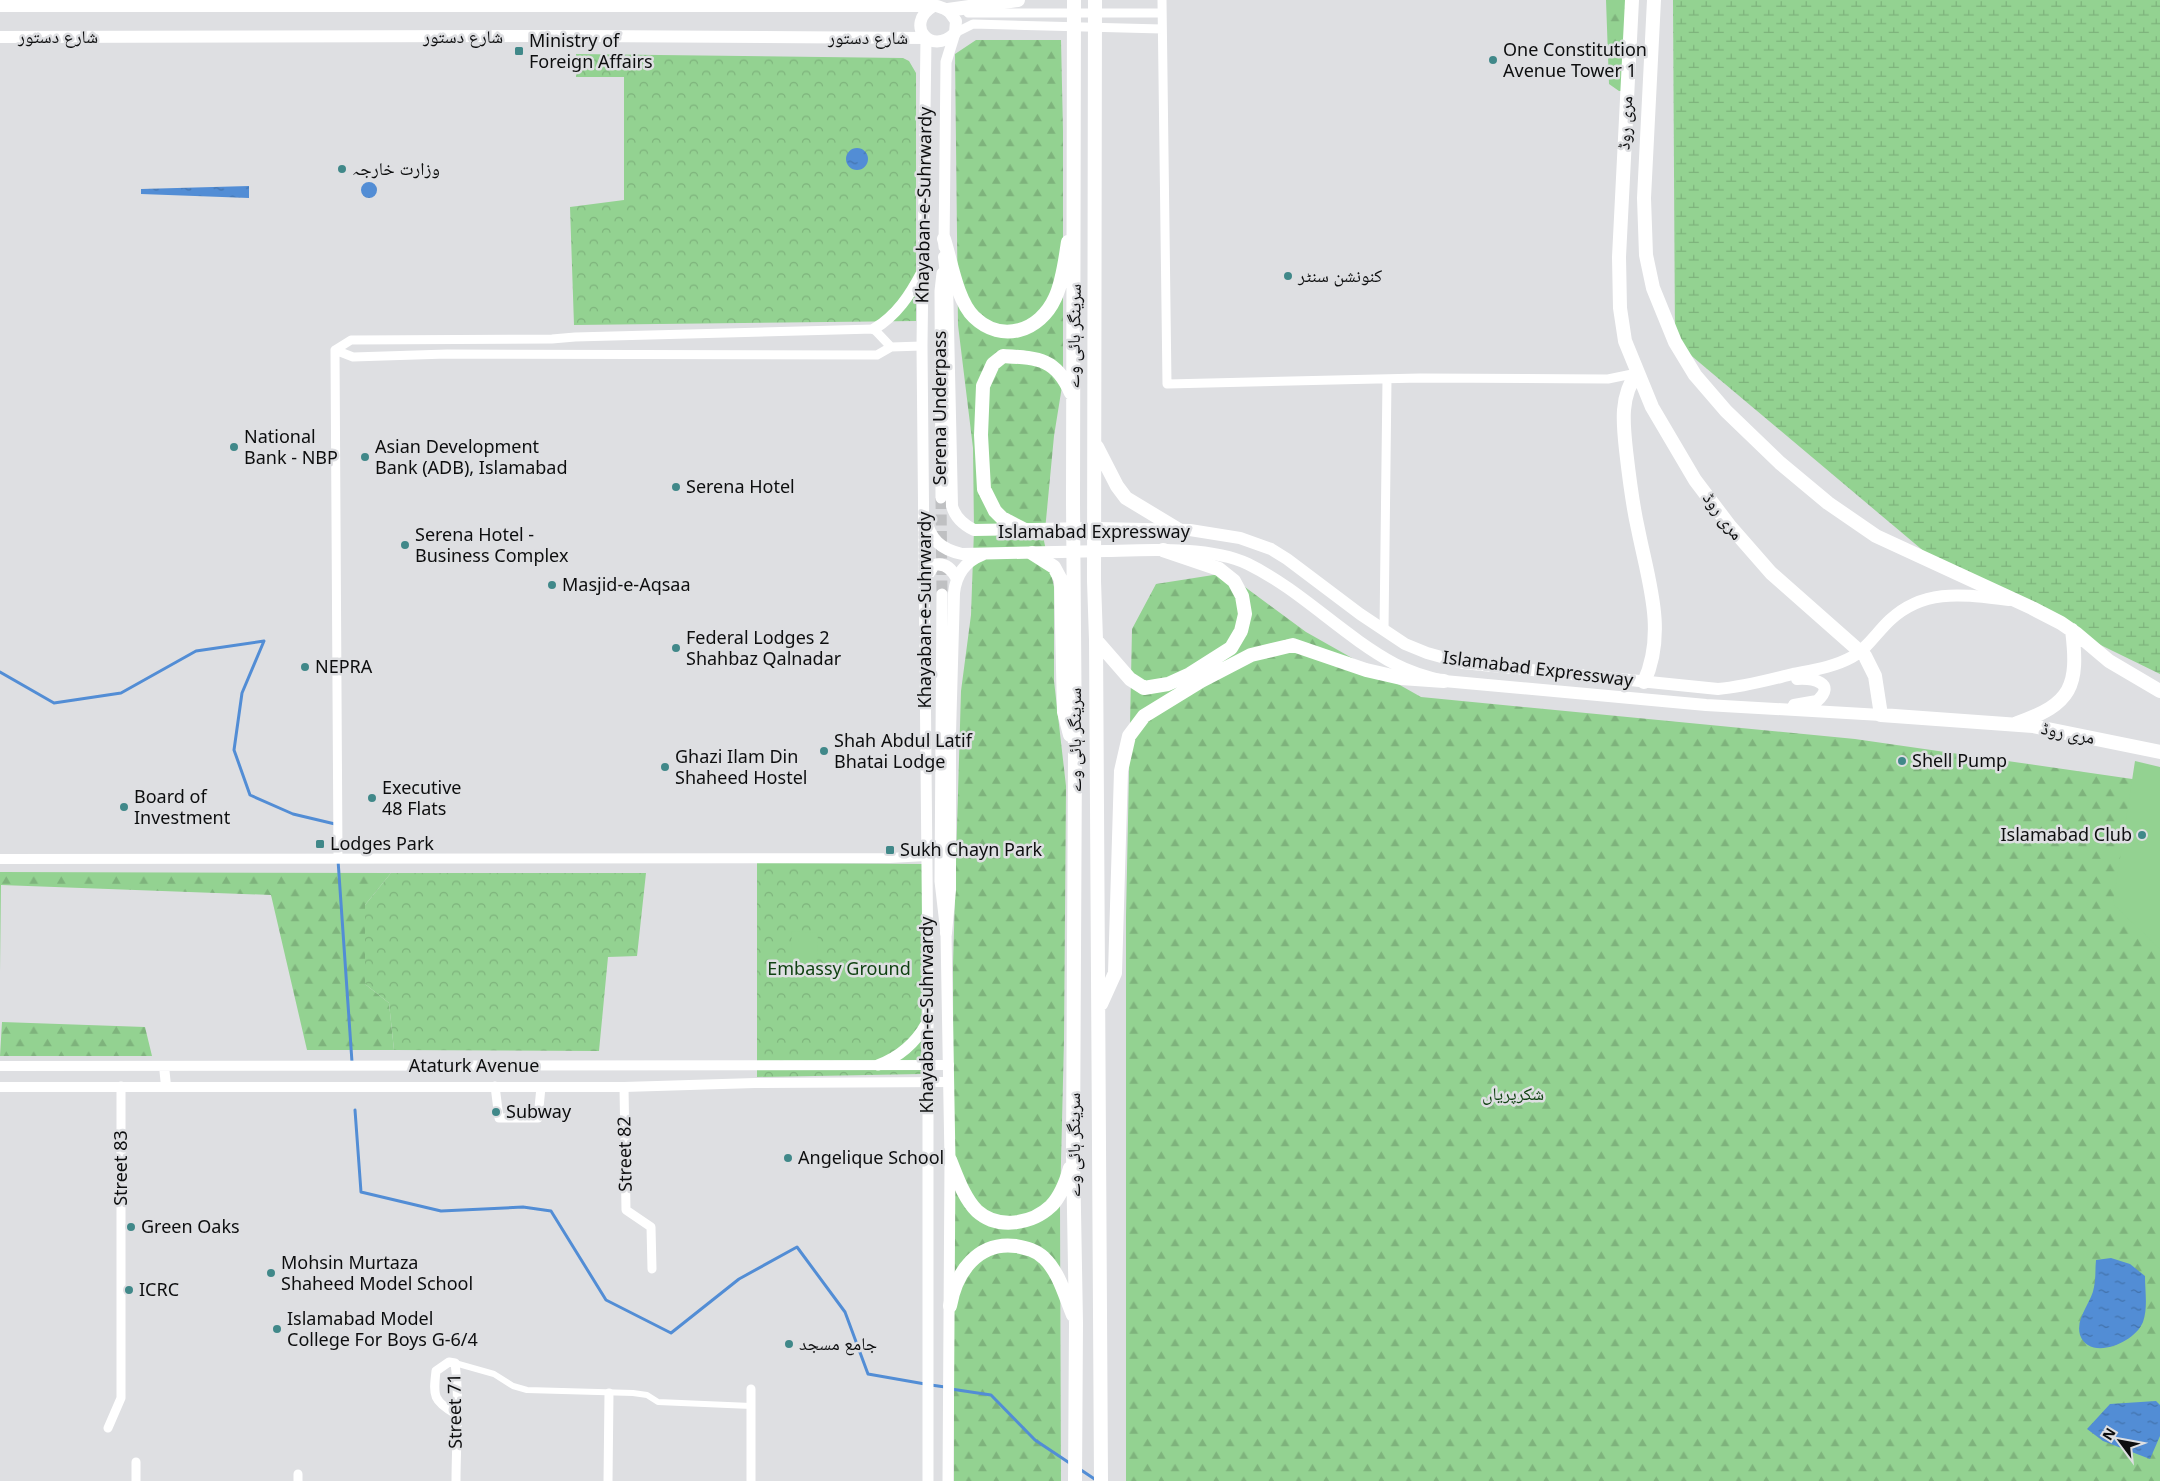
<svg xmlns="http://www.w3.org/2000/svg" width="2160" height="1481" font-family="'Noto Sans','Noto Naskh Arabic',sans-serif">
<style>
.forest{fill:url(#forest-firs)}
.wetland{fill:url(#wetland-marsh)}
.park{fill:url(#park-crowns)}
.pitch{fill:#93d291}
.water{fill:url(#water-ripples)}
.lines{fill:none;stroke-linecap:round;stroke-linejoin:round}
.stream{stroke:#528dd5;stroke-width:3}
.secondary-tunnel{stroke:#bfc0c2;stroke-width:11;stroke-dasharray:11 5.5;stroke-linecap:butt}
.pedestrian{stroke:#fff;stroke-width:6}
.minor{stroke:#fff;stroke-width:9}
.tertiary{stroke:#fff;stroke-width:10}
.secondary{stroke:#fff;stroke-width:11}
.primary{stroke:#fff;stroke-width:12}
.trunk{stroke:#fff;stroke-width:14}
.poi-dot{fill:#408889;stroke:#dedfe2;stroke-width:2}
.labels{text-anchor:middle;stroke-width:5;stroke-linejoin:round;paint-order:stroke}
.street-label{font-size:18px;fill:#0d0e0f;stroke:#dedfe2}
.poi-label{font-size:18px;fill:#0d0e0f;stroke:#dedfe2;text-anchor:start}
.park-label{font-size:18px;fill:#104212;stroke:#dedfe2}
</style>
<defs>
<pattern id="forest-firs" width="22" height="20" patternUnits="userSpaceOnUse" patternTransform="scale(1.25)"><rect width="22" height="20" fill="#93d291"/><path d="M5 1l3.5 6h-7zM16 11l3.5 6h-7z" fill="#7eb37c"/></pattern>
<pattern id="wetland-marsh" width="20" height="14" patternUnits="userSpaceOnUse" patternTransform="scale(1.25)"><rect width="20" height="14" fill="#93d291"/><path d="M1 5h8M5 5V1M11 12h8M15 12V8" fill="none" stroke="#7eb37c"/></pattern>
<pattern id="park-crowns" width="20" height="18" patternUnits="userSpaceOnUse" patternTransform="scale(1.25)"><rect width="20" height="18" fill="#93d291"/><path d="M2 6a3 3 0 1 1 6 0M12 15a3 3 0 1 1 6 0" fill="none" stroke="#7eb37c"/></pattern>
<pattern id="water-ripples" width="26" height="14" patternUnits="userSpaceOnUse" patternTransform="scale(1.25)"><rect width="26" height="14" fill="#528dd5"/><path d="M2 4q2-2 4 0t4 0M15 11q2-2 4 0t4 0" fill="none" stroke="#4272ab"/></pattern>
</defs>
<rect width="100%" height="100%" fill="#dedfe2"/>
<path class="forest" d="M1606,0h25l-4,91h-8l-10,-7z
M976,40h85l2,91v249l-9,56 -10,105 10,46v94l12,105 -2,254 -4,163 1,278h-107l-1,-517 8,-273 10,-76 3,-85 -1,-82 -15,-123 -3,-271z
M1226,573l80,59 115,65 434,42 305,44v698h-1034v-565l6,-287 24,-45z
M0,872l391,1 -26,32v79l24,19 5,47h-87l-36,-155 -270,-10 -1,87z
M2,1022l143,5 7,29h-152z"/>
<path class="wetland" d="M1673,0h487v674l-215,-105 -270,-227z"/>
<path class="park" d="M576,54l327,4 6,3 7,12v248l-342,4 -4,-118 54,-7v-123h-48z
M757,863l166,1 -2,210 -164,3z
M391,873h255l-9,83 -29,1 -9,94 -205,-1 -5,-47 -24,-19v-79z"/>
<path class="pitch" d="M2135,761l25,6v182l-47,-45z
M792,931l26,2 -2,47 -26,-2z"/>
<path class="water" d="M846 159a11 11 0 1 1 22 0a11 11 0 1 1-22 0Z
M361 190a8 8 0 1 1 16 0a8 8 0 1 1-16 0Z
M249,186v12l-108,-4v-5z
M2111,1258l19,6 15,12c0,15 3,32 -2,46 -9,22 -54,39 -63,13 -5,-17 12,-33 14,-48 2,-9 1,-18 2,-27z
M2156,1401l4,4v31l-10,23 -47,-18 -16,-12 23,-25z"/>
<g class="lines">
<path class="stream" d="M0,672l54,31 67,-10 75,-42 68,-10 -22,52 -8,57 16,45 43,19 42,10
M338,860l14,202
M355,1110l6,82 80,19 82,-4 28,4 55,89 65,33 68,-54 58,-32 48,65 23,62 57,10
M931,1385l14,2
M951,1389l40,6 44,45 36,24
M1078,1468l18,12"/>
<path class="secondary-tunnel" d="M941,498l1,96"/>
<path class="pedestrian" d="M455,1363l39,11 19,12 14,4 106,3 14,2 11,7 93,4"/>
<path class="minor" d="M1162,0l5,384 253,-6 188,1 29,-6
M968,13h194
M955,33l18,-9 189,5
M335,350l18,7 94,-3 430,1 14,-8 31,-1
M335,350l16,-10 201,-1 23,-2 299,-8 17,18
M335,350l3,508
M1384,630l3,-251
M495,1086l4,32h39l3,-31
M624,1087l2,123 25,17 1,42
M108,1428l13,-30v-312
M298,1474v7
M136,1481v-19
M456,1481c0,-38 4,-80 -1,-118l-6,-1 -13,9c-3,25 -3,30 20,43
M608,1481l1,-88
M751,1481v-92"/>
<path class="tertiary" d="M0,859l890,-1 36,-2
M0,1066l949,-1
M164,1066l2,20
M0,1087h624l131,-4 193,-1"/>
<path class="secondary" d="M926,38l-4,308 6,627v508
M944,247l2,-185 9,-29
M874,329c23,-14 36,-34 48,-57
M941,498l-1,-207 2,-18
M942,594l-2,287 6,52 4,227 -2,321
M878,1065c21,-8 37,-21 48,-41"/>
<path class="primary" d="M0,6h937l11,4 8,11 -1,12c-25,24 -50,-9 -23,-26
M0,37l580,-1 346,2
M944,257l3,25 5,224c3,11 12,19 22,24l123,-2 93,2 50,8 31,11 16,10 73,55 45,30 22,9 36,10 255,26c25,-2 50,-9 75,-15 20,-4 41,-7 59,-17 15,-8 25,-25 38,-37 35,-33 76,-25 119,-20
M925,518c6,22 15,31 37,36 48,-1 96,-2 144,-3 41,-1 104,-5 142,13 53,26 95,72 147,100 15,8 32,13 49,17l262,24 175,10
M925,579l9,-14c11,-3 18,4 23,14
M1794,705l23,-4c20,-18 -4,-23 -20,-22
M946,933l4,-43v-157l4,-140c2,-18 10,-31 28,-38"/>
<path class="trunk" d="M1074,0l-1,502 2,251 -2,402 3,168 -1,158
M1095,0l-1,581 2,59 5,841
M1632,0l-13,257 1,51 5,33 27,66 43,73 34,45 42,48 94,83 10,20 6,39 152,11 127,26
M1654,0l-10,198 2,57 7,33 22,54 20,33 31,36 54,52 48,40 48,33 156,72 29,15 16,11 32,27 51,30
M948,10l70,-10
M944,239c7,22 13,62 30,78 28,27 66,14 81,-19 8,-17 10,-38 13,-56
M1637,373c-17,23 -14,50 -11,77 3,26 6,53 12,79 10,51 29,103 6,153
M1097,447l20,39 9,12 53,32
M1025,530l-23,-12 -7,-7 -11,-22 -3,-54 2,-49 10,-22 10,-8c35,2 53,2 68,37
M1032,553l22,14 7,13 3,132 6,23
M1096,640l34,39 14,9 24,-4 22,-10 41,-26 10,-17 4,-17 -3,-18 -8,-15 -15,-12 -56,-19
M2017,723c55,-19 62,-37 55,-93
M1101,1004l14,-31 6,-202 8,-35 15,-20 57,-35 50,-26 42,-10 73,25 35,8 43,3
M950,1160c7,17 14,38 27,51 21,19 55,13 74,-5 10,-10 15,-24 19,-38
M950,1306c6,-34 28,-65 66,-60 10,2 20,4 28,12 15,14 21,38 29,57"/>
</g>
<g class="poi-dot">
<rect x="514" y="46" width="10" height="10" rx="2.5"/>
<circle cx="1493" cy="60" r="5"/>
<circle cx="342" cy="169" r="5"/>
<circle cx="1288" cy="276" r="5"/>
<circle cx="234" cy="447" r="5"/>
<circle cx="365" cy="457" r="5"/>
<circle cx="676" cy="487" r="5"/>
<circle cx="405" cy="545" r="5"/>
<circle cx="552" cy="585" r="5"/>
<circle cx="676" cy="648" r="5"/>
<circle cx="305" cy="667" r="5"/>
<circle cx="824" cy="751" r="5"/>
<circle cx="1902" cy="761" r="5"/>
<circle cx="665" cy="767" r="5"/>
<circle cx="372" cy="798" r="5"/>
<circle cx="124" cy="807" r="5"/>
<circle cx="2142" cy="835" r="5"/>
<rect x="315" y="839" width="10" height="10" rx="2.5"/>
<rect x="885" y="845" width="10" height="10" rx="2.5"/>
<circle cx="496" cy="1112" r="5"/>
<circle cx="788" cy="1158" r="5"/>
<circle cx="131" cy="1227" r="5"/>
<circle cx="271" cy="1273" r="5"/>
<circle cx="129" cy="1290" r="5"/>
<circle cx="277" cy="1329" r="5"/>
<circle cx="789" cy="1344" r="5"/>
</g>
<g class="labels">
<g class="street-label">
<text x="58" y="43">شارع دستور</text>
<text x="463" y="43">شارع دستور</text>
<text x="868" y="44">شارع دستور</text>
<text transform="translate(1625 123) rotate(-87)" y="6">مری روڈ</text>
<text transform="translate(924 205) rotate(-89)" y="6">Khayaban-e-Suhrwardy</text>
<text transform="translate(1074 336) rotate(-89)" y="6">سرینگر ہائی وے</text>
<text transform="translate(940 408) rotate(-90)" y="6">Serena Underpass</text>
<text transform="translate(1723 516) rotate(53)" y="6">مری روڈ</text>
<text x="1094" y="538">Islamabad Expressway</text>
<text transform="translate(925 610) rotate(-90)" y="6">Khayaban-e-Suhrwardy</text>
<text transform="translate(1538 669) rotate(7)" y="6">Islamabad Expressway</text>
<text transform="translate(2068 733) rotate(11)" y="6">مری روڈ</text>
<text transform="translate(1075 740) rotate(-90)" y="6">سرینگر ہائی وے</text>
<text transform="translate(927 1015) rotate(-90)" y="6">Khayaban-e-Suhrwardy</text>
<text x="474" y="1072">Ataturk Avenue</text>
<text transform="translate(1074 1145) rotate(-90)" y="6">سرینگر ہائی وے</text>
<text transform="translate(625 1154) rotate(-91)" y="6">Street 82</text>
<text transform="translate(121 1168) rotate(-90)" y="6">Street 83</text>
<text transform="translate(455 1411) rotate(-91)" y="6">Street 71</text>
</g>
<g class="poi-label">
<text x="529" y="47">Ministry of<tspan x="529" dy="21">Foreign Affairs</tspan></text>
<text x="1503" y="56">One Constitution<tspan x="1503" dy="21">Avenue Tower 1</tspan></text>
<text x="352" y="175">وزارت خارجہ</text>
<text x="1298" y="282">کنونشن سنٹر</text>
<text x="244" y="443">National<tspan x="244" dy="21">Bank - NBP</tspan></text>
<text x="375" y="453">Asian Development<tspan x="375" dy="21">Bank (ADB), Islamabad</tspan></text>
<text x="686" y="493">Serena Hotel</text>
<text x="415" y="541">Serena Hotel -<tspan x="415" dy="21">Business Complex</tspan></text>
<text x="562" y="591">Masjid-e-Aqsaa</text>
<text x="686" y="644">Federal Lodges 2<tspan x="686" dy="21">Shahbaz Qalnadar</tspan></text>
<text x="315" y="673">NEPRA</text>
<text x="834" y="747">Shah Abdul Latif<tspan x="834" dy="21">Bhatai Lodge</tspan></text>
<text x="675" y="763">Ghazi Ilam Din<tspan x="675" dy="21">Shaheed Hostel</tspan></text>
<text x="1912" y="767">Shell Pump</text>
<text x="382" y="794">Executive<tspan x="382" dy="21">48 Flats</tspan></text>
<text x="134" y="803">Board of<tspan x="134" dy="21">Investment</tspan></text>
<text x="2132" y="841" text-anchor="end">Islamabad Club</text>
<text x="330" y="850">Lodges Park</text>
<text x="900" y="856">Sukh Chayn Park</text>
<text x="506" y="1118">Subway</text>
<text x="798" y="1164">Angelique School</text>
<text x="141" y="1233">Green Oaks</text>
<text x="281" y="1269">Mohsin Murtaza<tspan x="281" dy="21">Shaheed Model School</tspan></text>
<text x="139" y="1296">ICRC</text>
<text x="287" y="1325">Islamabad Model<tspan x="287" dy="21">College For Boys G-6/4</tspan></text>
<text x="799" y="1350">جامع مسجد</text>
</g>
<g class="park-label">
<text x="839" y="975">Embassy Ground</text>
<text x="1513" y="1100">شکرپریاں</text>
</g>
</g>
<g transform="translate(2120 1441) rotate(302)" stroke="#dedfe2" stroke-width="4" paint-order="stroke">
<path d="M0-4L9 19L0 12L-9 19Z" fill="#0d0e0f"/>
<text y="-8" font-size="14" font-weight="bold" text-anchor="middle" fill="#0d0e0f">N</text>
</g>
</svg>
